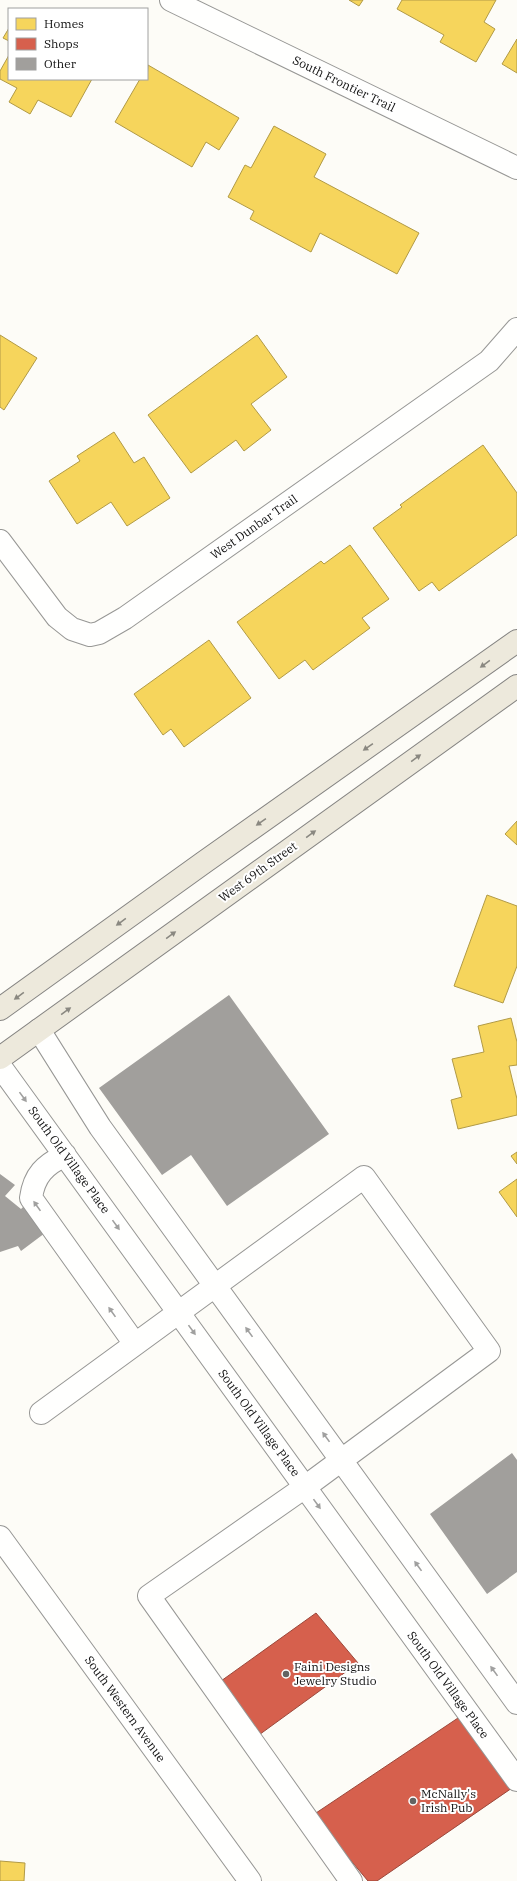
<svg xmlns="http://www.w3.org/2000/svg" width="517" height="1881" font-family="'IBM Plex Serif',serif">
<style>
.homes{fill:#f6d55c;stroke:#b19a46}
.shops{fill:#d6604d;stroke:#9b483b}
.building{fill:#a19f9c}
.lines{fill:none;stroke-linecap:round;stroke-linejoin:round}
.minor-casing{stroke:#979795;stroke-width:24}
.major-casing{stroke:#858482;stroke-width:24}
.minor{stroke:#fffffe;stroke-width:22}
.major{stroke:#ede9dc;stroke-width:22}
.oneway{fill:#8a8881}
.oneway2{fill:#a0a09f}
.poi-dot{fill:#646362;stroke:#fff;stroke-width:1.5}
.labels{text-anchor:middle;stroke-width:4;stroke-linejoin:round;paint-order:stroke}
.street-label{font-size:12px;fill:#111;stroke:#fff}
.poi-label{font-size:12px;fill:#111;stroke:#fff;text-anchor:start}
</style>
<rect width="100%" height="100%" fill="#fdfcf7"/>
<path class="homes" d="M349,0h14l-4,6z
M402,0h94l-12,22 11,7 -19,33 -36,-20 4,-7 -47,-26z
M9,28v13l-6,-3z
M517,39v34l-15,-9z
M9,55v24h83l-21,38 -33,-17 -8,14 -21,-12 8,-14 -17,-9v-8z
M148,65l91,53 -20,32 -13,-8 -14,25 -77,-45 25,-43h7z
M274,126l52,28 -12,23 105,56 -22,41 -77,-41 -9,19 -61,-33 4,-8 -26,-14 17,-32 6,3z
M0,335l37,23 -33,52 -4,-3z
M257,335l30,42 -36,27 20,26 -27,21 -8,-11 -45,33 -43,-58z
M114,432l20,31 10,-6 26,41 -43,28 -16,-24 -34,22 -28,-43 31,-20 -3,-5z
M483,445l34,48v42l-78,56 -7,-9 -13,9 -46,-63 29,-21 -2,-2z
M350,545l39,54 -27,19 8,10 -57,42 -8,-10 -26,19 -42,-57 84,-61 3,3z
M209,640l42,58 -67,49 -13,-18 -8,6 -29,-41z
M517,821v24l-12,-11z
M487,895l30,11v60l-14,37 -49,-17z
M511,1018l6,24v23l-8,1 8,33v16l-59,14 -7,-29 11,-3 -10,-38 32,-7 -6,-26z
M517,1152v12l-6,-8z
M517,1179v38l-18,-25z
M0,1861l25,2 -1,18h-24z"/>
<path class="shops" d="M316,1613l42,50 -106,77 -38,-54z
M458,1718l54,70 -135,93h-9l-55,-66z"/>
<path class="building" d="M229,995l100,139 -102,72 -36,-51 -29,20 -63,-87z
M0,1174l15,11 -10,11 16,13 3,-3 21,27 -24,18 -3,-5 -18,6z
M512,1453l5,7v112l-30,22 -57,-80z"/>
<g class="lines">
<g class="minor-casing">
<path id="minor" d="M171,0l346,168
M0,541l57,76 15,12 18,6 9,-2 26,-15 364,-257 28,-32
M39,1030l61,97 417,576
M0,1066l517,714
M65,1155c-20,10 -31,20 -34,43l104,146
M41,1413l323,-236 125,174 -184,136 -156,109 202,285
M0,1537l250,344"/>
</g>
<g class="major-casing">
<path id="major" d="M0,1009l203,-146 314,-222
M0,1058l517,-372"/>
</g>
<use href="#minor" class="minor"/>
<use href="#major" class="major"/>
</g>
<defs><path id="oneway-solid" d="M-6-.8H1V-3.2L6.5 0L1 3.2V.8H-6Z"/></defs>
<g class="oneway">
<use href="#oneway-solid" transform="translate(485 664) rotate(144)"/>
<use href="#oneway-solid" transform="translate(368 747) rotate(145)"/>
<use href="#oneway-solid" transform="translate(416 758) rotate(-36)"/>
<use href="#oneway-solid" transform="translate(261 822) rotate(145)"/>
<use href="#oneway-solid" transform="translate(311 834) rotate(-36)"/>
<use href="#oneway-solid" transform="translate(121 922) rotate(144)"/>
<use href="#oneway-solid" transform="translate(171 935) rotate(-36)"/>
<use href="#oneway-solid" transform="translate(19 996) rotate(144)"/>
<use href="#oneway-solid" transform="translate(66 1011) rotate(-36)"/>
</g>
<g class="oneway2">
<use href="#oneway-solid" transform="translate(23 1097) rotate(54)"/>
<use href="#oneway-solid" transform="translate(37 1206) rotate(-125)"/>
<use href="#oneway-solid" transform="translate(116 1225) rotate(54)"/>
<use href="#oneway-solid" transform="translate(112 1312) rotate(-125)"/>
<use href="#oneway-solid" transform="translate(192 1330) rotate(54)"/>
<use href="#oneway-solid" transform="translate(249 1332) rotate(-126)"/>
<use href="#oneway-solid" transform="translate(326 1437) rotate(-126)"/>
<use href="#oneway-solid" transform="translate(317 1504) rotate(54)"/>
<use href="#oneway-solid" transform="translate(418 1566) rotate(-126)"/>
<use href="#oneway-solid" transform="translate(494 1671) rotate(-126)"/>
</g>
<g class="poi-dot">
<circle cx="286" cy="1674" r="4"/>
<circle cx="413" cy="1801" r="4"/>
</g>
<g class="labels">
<g class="street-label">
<text transform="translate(344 84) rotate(26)" y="4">South Frontier Trail</text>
<text transform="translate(254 527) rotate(-35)" y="4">West Dunbar Trail</text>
<text transform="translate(258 872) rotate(-36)" y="4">West 69th Street</text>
<text transform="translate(69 1160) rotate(54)" y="4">South Old Village Place</text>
<text transform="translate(259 1423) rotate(54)" y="4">South Old Village Place</text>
<text transform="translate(448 1685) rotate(54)" y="4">South Old Village Place</text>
<text transform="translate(125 1709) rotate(54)" y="4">South Western Avenue</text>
</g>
<g class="poi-label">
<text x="294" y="1671">Faini Designs<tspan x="294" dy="14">Jewelry Studio</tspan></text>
<text x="421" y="1798">McNally's<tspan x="421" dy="14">Irish Pub</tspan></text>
</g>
</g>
<rect x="8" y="8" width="140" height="72" fill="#ffffff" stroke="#a0a0a0"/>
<rect x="16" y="18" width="20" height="12" fill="#f6d55c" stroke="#a0a0a0"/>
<text x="44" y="28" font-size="12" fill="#111111">Homes</text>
<rect x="16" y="38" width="20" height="12" fill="#d6604d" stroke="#a0a0a0"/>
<text x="44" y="48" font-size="12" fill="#111111">Shops</text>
<rect x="16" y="58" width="20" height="12" fill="#a19f9c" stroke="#a0a0a0"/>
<text x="44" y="68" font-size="12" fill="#111111">Other</text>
</svg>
